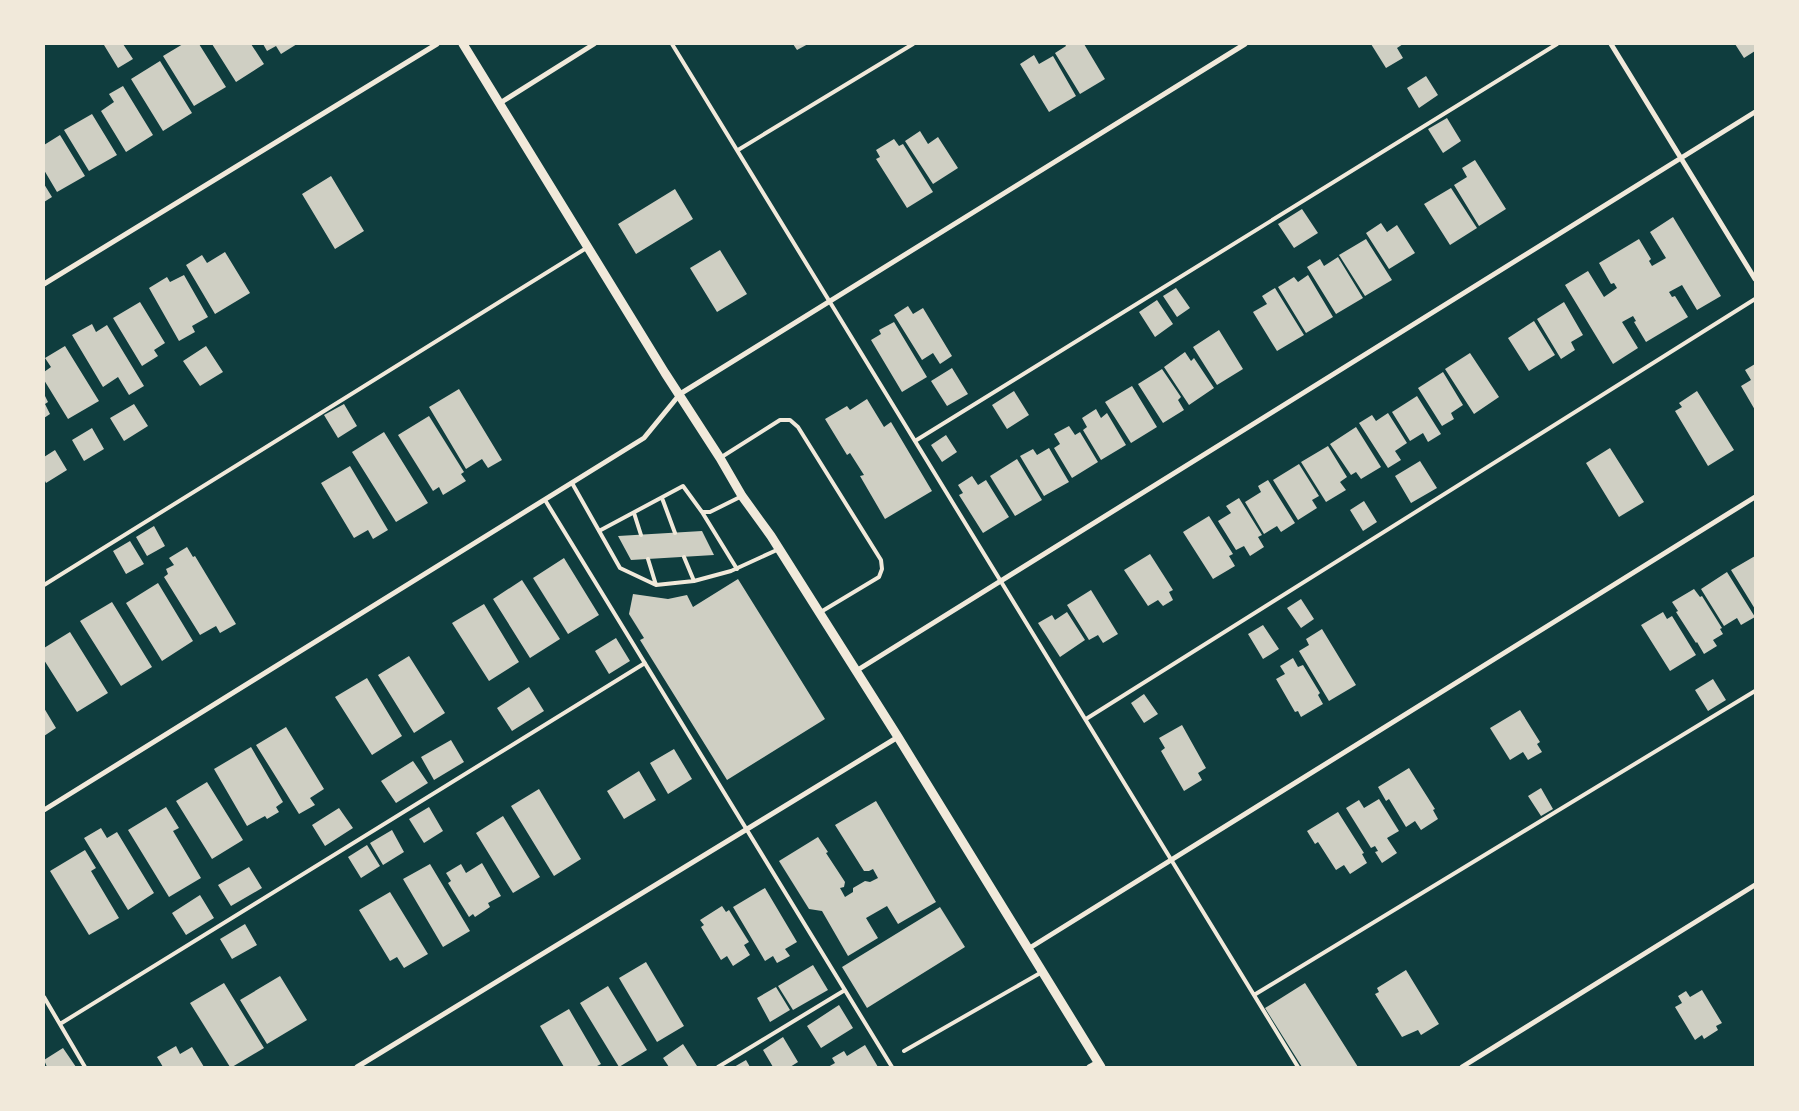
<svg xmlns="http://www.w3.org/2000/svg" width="1799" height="1111" font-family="'Open Sans',sans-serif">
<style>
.building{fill:#cfcfc3}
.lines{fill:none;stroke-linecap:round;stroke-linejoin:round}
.service{stroke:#f1e9da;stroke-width:4}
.minor{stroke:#f1e9da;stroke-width:5}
.tertiary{stroke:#f1e9da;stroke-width:9}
</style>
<rect width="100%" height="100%" fill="#0f3d3e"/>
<path class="building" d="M105,44h18l10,15 -15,9 -14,-23z
M183,44h16l27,43 -32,19 -31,-50z
M212,44h39l13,20 -28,18z
M263,44h34l-16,10 -5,-8 -9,5z
M793,44h15l-11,6z
M1065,44h19l21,35 -25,15 -25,-41 11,-7z
M1371,44h32l-6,4 6,10 -17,10z
M1735,44h20v7l-11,7z
M1034,55l5,9 14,-8 23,40 -27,16 -29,-48z
M160,61l32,52 -29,18 -32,-52z
M1426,76l12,19 -19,13 -12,-20z
M123,86l30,49 -27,17 -25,-41 13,-9 -5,-8z
M92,114l25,41 -28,16 -25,-41z
M1447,118l14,23 -18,12 -15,-24z
M920,131l8,13 10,-7 20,31 -25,16 -28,-43z
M60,135l25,41 -28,16 -13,-22v-25z
M894,139l5,7 4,-2 30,48 -26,16 -31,-49 4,-2 -4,-7z
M1475,160l31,49 -27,17 -25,-41 13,-8 -5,-9z
M331,176l33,55 -29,18 -33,-55z
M44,184l8,13 -8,5z
M1451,188l26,40 -27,17 -26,-41z
M675,189l18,30 -57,35 -18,-30z
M1302,209l16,24 -24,15 -16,-24z
M1673,217l48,79 -24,14 -15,-25 -13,7 3,5 3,-1 13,21 -42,25 -12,-20 2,-1 -3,-5 -11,6 16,26 -25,16 -48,-79 23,-14 16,26 13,-9 -3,-5 -3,1 -12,-21 40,-24 12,20 -2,2 3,5 14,-8 -16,-26z
M1381,223l6,9 10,-7 18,28 -26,16 -23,-36z
M1366,239l26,41 -27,16 -26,-41z
M720,250l27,44 -30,18 -27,-44z
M225,252l25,41 -35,21 -29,-49 16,-10 5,8z
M1338,257l25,41 -27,16 -29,-47 13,-8 4,7z
M184,275l24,42 -16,9 3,6 -16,9 -30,-53 18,-11 3,5z
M1308,275l25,42 -27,16 -28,-46 16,-10 4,5z
M1176,288l14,20 -13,9 -14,-21z
M1275,288l29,47 -27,16 -24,-39 14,-8 -5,-8z
M1157,300l16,24 -18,13 -16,-25z
M140,302l25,41 -11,7 4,6 -16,10 -29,-48z
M1564,302l19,33 -12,7 4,8 -14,9 -24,-40z
M908,306l5,8 10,-6 29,48 -12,8 -7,-11 -11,7 -28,-45z
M1534,321l21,34 -26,16 -21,-33z
M894,322l33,55 -25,15 -31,-52 10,-6 -2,-4z
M92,324l4,8 11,-7 37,61 -15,9 -11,-18 -15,10 -31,-52z
M1219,330l24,39 -26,16 -24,-38z
M65,346l34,55 -31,18 -24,-39v-8l7,-5 -6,-9z
M206,346l17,26 -23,14 -17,-25z
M1185,352l6,9 3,-3 20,30 -25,17 -25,-38z
M1470,353l29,44 -25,17 -29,-45z
M1755,364v46l-14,-24 10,-6 -6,-10z
M952,368l16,26 -21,12 -16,-25z
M1162,369l19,28 -3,3 6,10 -21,13 -25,-39z
M1443,372l20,33 -12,8 3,6 -12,7 -24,-38z
M1132,386l25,41 -26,16 -26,-41z
M459,389l43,71 -14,8 -6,-9 -16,10 -37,-62z
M1014,391l15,24 -22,14 -15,-24z
M1697,391l37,59 -26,16 -33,-55 7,-4 -3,-4z
M44,394l4,8 -3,2 5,10 -6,4z
M1417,396l24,38 -13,8 -5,-9 -13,8 -18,-29z
M867,399l17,28 7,-5 41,69 -47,28 -25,-43 4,-1 -14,-22 -3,2 -22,-36 22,-13 3,4z
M134,404l14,22 -24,15 -14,-23z
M344,404l13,22 -19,12 -14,-23z
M1096,409l5,9 6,-5 19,32 -25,15 -18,-30 4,-3 -5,-9z
M1388,413l19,30 -12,8 6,9 -13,8 -29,-45 13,-8 4,6z
M429,416l35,56 -3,2 5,7 -23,14 -4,-8 -6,4 -35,-56z
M1069,426l6,9 5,-3 18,30 -26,16 -18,-30 6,-4 -6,-10z
M1356,427l25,40 -20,12 -5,-7 -5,3 -21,-31z
M92,428l12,21 -20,12 -12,-21z
M384,432l44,71 -32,19 -44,-70z
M946,435l11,17 -15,10 -11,-17z
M1328,446l19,31 -7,5 6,8 -20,12 -25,-40z
M1049,448l20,34 -25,14 -24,-40 13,-7 4,6z
M1610,448l34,54 -25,15 -33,-54z
M55,450l12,20 -21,13 -2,-4v-22z
M1017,459l25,41 -27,16 -25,-40z
M1420,461l17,27 -26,15 -16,-27z
M1299,464l20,32 -7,4 5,8 -19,12 -25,-40z
M350,466l38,64 -15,9 -5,-9 -14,8 -33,-55z
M972,476l6,9 8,-5 23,37 -26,16 -24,-38 4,-2 -5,-8z
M1268,480l27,43 -14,9 -4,-6 -13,8 -19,-32 16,-10 -3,-6z
M1239,498l23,37 -4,2 6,10 -14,9 -6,-10 -8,4 -18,-29 13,-8 -5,-7z
M1364,501l13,21 -14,9 -13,-21z
M1209,516l24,38 -4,2 6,10 -22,13 -30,-47z
M154,526l11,20 -18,10 -11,-19z
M702,531l12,24 -83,5 -13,-24z
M130,541l14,23 -18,10 -13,-23z
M187,547l6,10 2,-1 41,68 -16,9 -4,-7 -16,9 -36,-58 4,-3 -2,-5 8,-4 -5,-7z
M1150,554l23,36 -4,2 4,8 -10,6 -5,-6 -10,6 -24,-36z
M1755,556v53l-24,-39z
M564,558l35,57 -31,19 -35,-56z
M1727,572l28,45 -14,8 -4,-7 -13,8 -23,-37z
M738,579l87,140 -98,61 -87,-140 4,-2 -15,-24 4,-20 35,5 19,-4 6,12z
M522,580l38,59 -30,19 -37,-59z
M158,583l35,58 -31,20 -36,-58z
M1694,589l6,8 2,-1 20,32 -2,1 3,5 -10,6 4,6 -13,8 -7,-12 -1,1 -20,-31 2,-1 -6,-9z
M1091,590l27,44 -15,9 -5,-8 -9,5 -22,-35z
M1301,599l13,20 -13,9 -14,-20z
M112,602l40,65 -31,19 -41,-65z
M484,604l35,58 -30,19 -37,-58z
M1067,612l18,28 -25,17 -22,-34 14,-8 3,5z
M1663,612l4,7 5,-3 24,39 -26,16 -29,-46z
M1263,625l16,24 -16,10 -15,-25z
M1322,629l34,56 -27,16 -30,-50 10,-6 -3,-6z
M70,632l38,61 -31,19 -33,-52v-12z
M616,638l14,23 -21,13 -14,-23z
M409,656l36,57 -31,20 -36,-58z
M1293,658l5,9 5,-2 17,28 -2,2 5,9 -22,13 -3,-6 -3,1 -19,-33 9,-5 -5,-8z
M367,678l35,58 -30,19 -37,-58z
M1713,679l13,21 -18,11 -13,-21z
M529,687l15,24 -32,20 -15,-23z
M1144,694l14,20 -14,9 -13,-20z
M44,708l12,20 -12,8z
M1520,710l20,32 -3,2 5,8 -14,8 -5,-8 -13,8 -20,-32z
M1182,725l24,43 -8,5 4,7 -18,11 -23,-40 4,-3 -6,-10z
M286,727l38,62 -14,9 5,7 -16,9 -43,-69z
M451,740l13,22 -30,18 -13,-23z
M251,747l32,55 -7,5 3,5 -12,7 -2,-3 -18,10 -33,-57z
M674,749l18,30 -24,15 -18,-31z
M413,761l15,22 -32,20 -15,-22z
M1409,768l26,41 -2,1 5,9 -17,11 -6,-9 -9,6 -17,-28 -3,2 -8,-14z
M639,771l17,29 -32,19 -17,-28z
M207,782l36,58 -31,19 -36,-58z
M1541,788l12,21 -12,7 -13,-20z
M539,789l42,70 -27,17 -43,-70z
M1379,799l20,32 -12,7 10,15 -15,10 -7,-11 3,-1 -3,-5 -4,2 -25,-40 13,-8 5,8z
M876,801l60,101 -38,22 -11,-18 -21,12 12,20 -30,18 -26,-45 -13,-2 -30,-48 39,-24 10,15 -2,1 19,29 -1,5 -4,1 5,9 8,-5v-4l12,-7 5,1 8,-4 -5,-9 -4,2h-5l-29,-46z
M166,807l13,21 -6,3 28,47 -32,19 -41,-67z
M429,807l14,24 -19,12 -15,-24z
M339,808l14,20 -28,18 -13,-21z
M1338,812l26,41 -2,1 5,9 -17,11 -6,-9 -8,5 -18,-28 -3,2 -8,-13z
M503,816l37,61 -27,16 -37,-60z
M101,828l6,10 10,-6 37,61 -26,17 -44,-72z
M392,830l12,22 -21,13 -13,-22z
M367,845l13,21 -19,12 -13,-21z
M85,850l11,18 -5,3 28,47 -30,17 -39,-64z
M482,863l19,33 -13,7 2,4 -15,10 -2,-3 -4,3 -21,-34 3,-2 -5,-8 15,-9 5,9z
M430,864l40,67 -27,16 -40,-68z
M249,867l13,21 -31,18 -13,-21z
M765,888l32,54 -12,7 5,7 -13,7 -4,-7 -8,5 -32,-54z
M390,892l38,62 -24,14 -7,-11 -7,4 -31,-51z
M200,895l14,23 -28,17 -14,-22z
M722,906l4,6 3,-2 20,32 -5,3 6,10 -17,11 -6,-10 -6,4 -20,-33 3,-2 -4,-5z
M940,907l25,40 -98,61 -25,-41z
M245,924l12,21 -25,14 -12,-20z
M646,962l38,64 -27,16 -38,-64z
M813,965l15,25 -35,20 -15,-24z
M1406,970l33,54 -18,11 -3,-5 -16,7 -27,-43 4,-2 -2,-4z
M280,976l27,44 -40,24 -27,-44z
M224,983l40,65 -32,19h-2l-40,-64z
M1305,983l53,84h-56l-37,-59z
M608,986l39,64 -28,17 -39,-64z
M776,987l14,23 -20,12 -13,-24z
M1702,990l20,33 -6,3 2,4 -14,9 -2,-4 -7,5 -20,-33 7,-4 -4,-7 8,-5 4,6z
M839,1005l14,23 -32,20 -14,-22z
M569,1009l32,55 -6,3h-31l-24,-41z
M783,1037l15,25 -8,5h-17l-10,-17z
M683,1044l14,22 -28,1 -6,-9z
M865,1045l13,22h-50l7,-4 -3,-5 12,-7 3,5z
M176,1046l4,8 12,-7 12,20h-41l-6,-10z
M63,1048l13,19h-29l-3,-7z
M746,1060l4,7h-16z"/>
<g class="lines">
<path class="service" d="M672,44l626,1023
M738,150l175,-106
M915,441l642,-397
M720,458l60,-38h10l8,7 83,133 1,9 -3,8 -60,36
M572,483l48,85 36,17 38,-4 37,-10 48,-22
M662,498l13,35
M545,500l347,567
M702,512h8l32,-16
M634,513l7,22
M599,531l84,-45 19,26 35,57
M684,557l10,24
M648,559l8,26
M44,585l544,-338
M1086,719l669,-420
M1254,995l501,-304
M44,997l41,70
M60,1024l585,-361
M904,1051l138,-79
M718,1067l127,-77"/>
<path class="minor" d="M1611,44l144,235
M500,103l94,-59
M44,284l393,-240
M856,671l899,-559
M44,810l600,-372 36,-44 565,-350
M1028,949l727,-452
M357,1067l541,-330
M1089,1067l9,-5
M1462,1067l293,-182"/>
<path class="tertiary" d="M463,44l202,329 55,85 22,38 29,40 127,201 203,330"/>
</g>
<rect width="1799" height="1111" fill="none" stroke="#f1e9da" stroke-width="90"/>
</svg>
